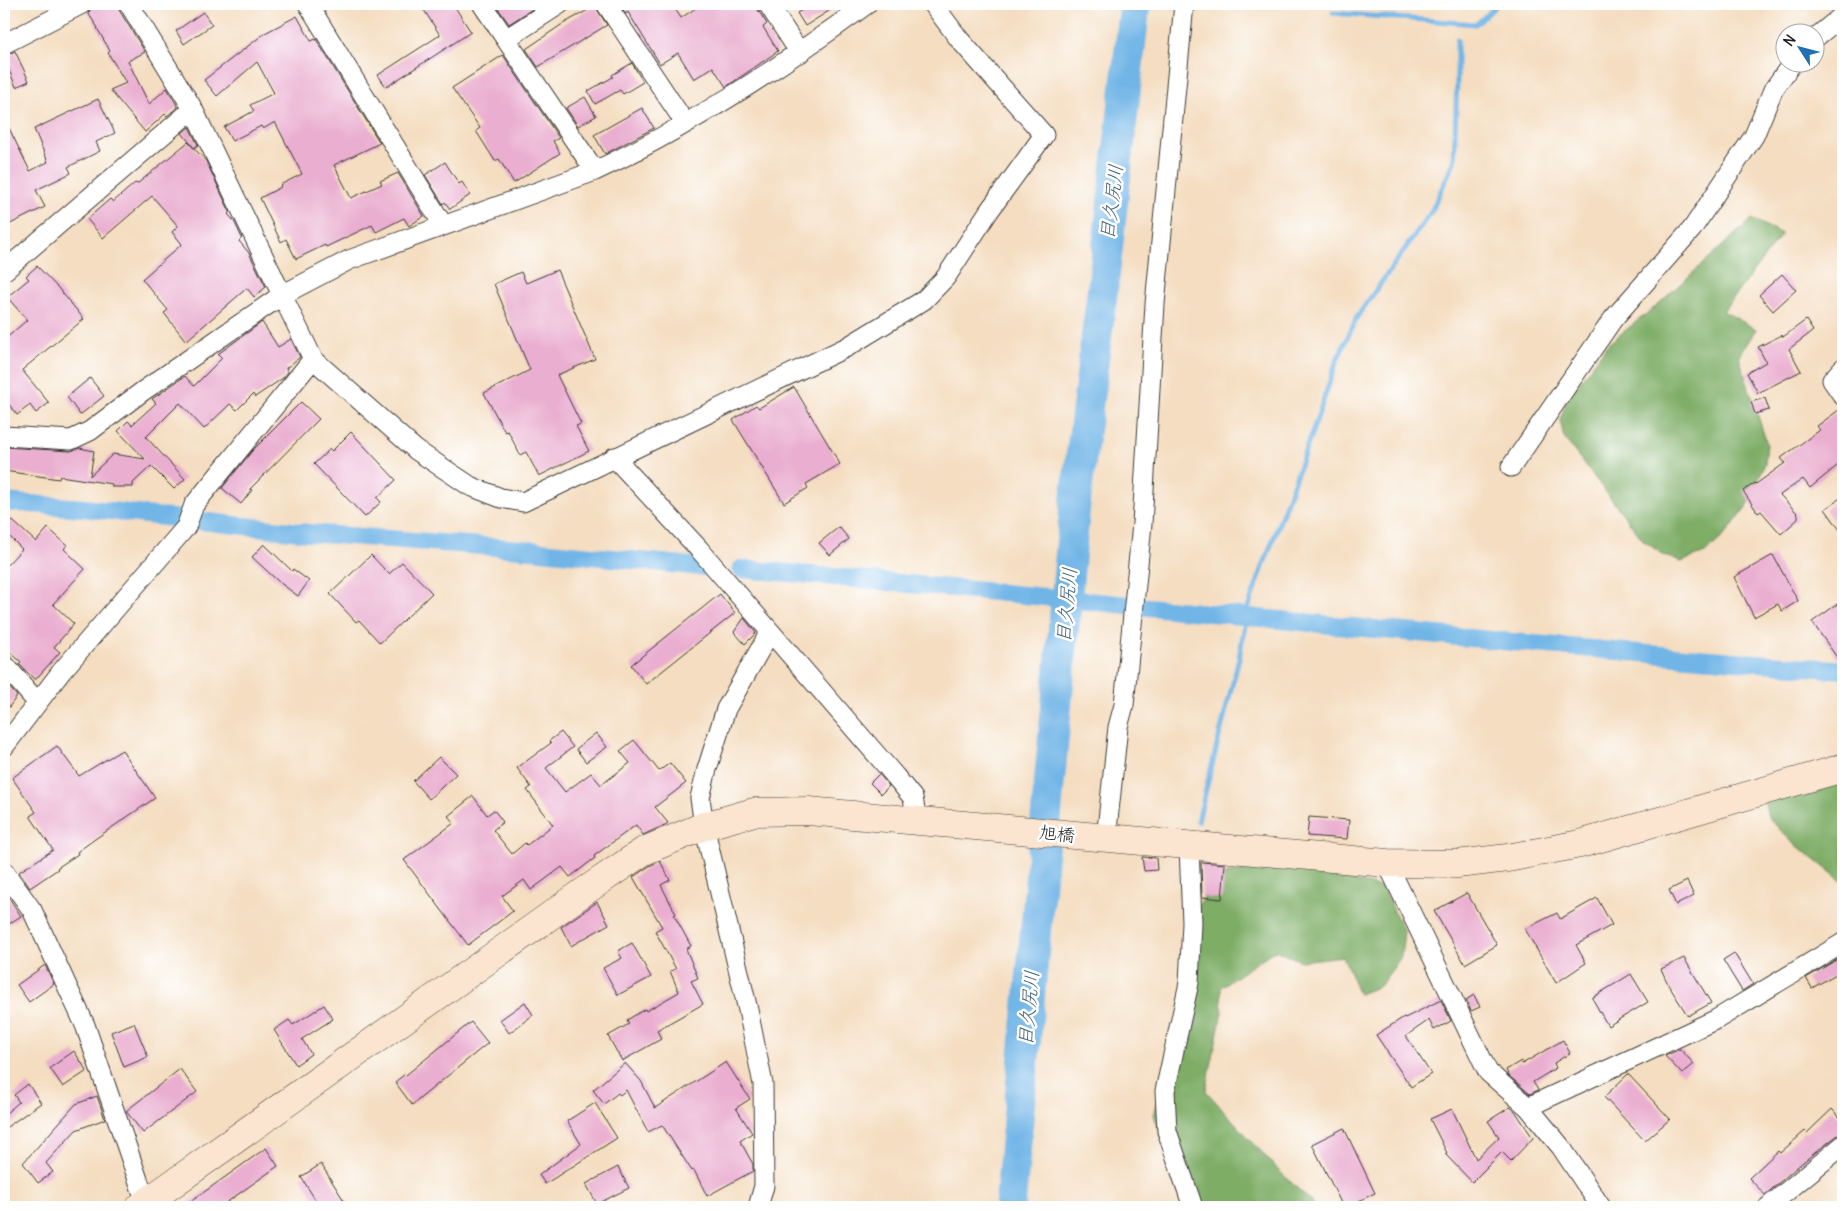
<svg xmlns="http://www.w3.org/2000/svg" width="1847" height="1211" font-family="Delius,'Klee One',sans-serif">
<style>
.forest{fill:#7ead66;stroke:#4d6441}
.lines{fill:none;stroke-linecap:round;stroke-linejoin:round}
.stream{stroke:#71b5e7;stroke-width:5}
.canal{stroke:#71b5e7;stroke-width:18}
.river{stroke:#71b5e7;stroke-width:31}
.building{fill:#eaafd0}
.street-casing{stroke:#3c3935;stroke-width:21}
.secondary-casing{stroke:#3c3935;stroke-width:29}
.street{stroke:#fff;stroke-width:19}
.secondary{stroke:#fce5d0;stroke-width:28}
.labels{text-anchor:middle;stroke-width:5;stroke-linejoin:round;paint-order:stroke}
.street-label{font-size:18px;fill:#1c1c1c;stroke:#fff}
.water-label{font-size:19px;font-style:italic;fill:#426177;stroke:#fff}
</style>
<rect width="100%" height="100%" fill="#fff"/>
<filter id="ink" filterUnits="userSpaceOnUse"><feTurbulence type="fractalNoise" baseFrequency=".02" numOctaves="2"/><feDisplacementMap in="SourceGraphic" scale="10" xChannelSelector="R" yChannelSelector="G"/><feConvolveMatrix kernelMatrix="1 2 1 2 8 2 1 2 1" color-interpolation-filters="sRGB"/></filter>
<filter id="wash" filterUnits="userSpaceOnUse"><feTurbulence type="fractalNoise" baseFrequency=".0096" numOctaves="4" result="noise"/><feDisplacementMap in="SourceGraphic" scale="20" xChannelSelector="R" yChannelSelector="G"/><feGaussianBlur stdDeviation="1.12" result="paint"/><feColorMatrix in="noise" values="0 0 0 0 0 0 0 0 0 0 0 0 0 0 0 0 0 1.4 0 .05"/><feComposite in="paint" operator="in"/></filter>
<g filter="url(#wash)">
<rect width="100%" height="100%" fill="#f4ddc0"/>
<path class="forest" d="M1752,219l30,15 -59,77 33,18 -17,28 28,87 -2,19 -16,40 -22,30 -22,20 -24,9 -16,-6 -22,-16 -79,-102 -4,-18 7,-21 41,-55 46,-36z
M1843,756v126l-53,-42 -22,-23 -5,-20z
M1287,865l96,23 21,44 -3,25 -21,29 -21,8 -16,-38 -42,5 -26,-11 -54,37 1,25 -16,79 71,78 40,38h-132l-31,-92 27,-101 16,-107 20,-27 11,-7z"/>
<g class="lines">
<path class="stream" d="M1333,13l142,11 5,-3 18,-17
M1198,821l41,-163 9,-50 70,-192 19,-56 20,-43 74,-105 23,-50 3,-82v-40"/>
<path class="canal" d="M4,502l79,6 226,25 212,16 181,18
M741,569c226,19 450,43 676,64 142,14 284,25 426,37"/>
<path class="river" d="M1010,1207l65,-702 29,-227 31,-274"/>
</g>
<g id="blocks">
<path class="building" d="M94,4h24l1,6 26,42 -17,9 21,43 18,-16 11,19 -11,9 -2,-2 -20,18 -35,-42 16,-7 -18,-30 2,-2 -13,-23h1l-10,-15z
M420,4h33l18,28 -85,55 -8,-12 62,-40z
M495,4h45l-31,20z
M619,4h53l9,14 21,-14h52l13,20 -4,3 15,24 -52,36 -13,-20 -19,12 -16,-26 -18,11 -32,-52 -2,2z
M812,4h28l-35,22 -8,-13z
M595,6l12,19 -69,42 -12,-18 35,-24z
M203,12l9,13 -28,19 -8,-13z
M297,16l14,25 5,-2 64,104 -46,22 17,33 31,-14 -2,-3 18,-8 26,43 -15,10 -5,-8 -28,14 -4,-7 -46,22 -1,-2 -29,14 -10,-20 -5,3 -21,-44 21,-11 -1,-2 22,-11 -27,-52 -12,7 -2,-3 -29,15 -8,-14 30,-16 -4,-6 24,-12 -17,-31 -40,34 -13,-16 61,-47z
M15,51l14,30 -13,6 -12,-29v-2z
M503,55l56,83 -6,3 7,12 -46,30 -15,-24 -4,2 -19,-30 4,-3 -28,-40z
M632,63l11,19 -20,12 -3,-4 -25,14 -7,-13 25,-14 -1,-2z
M585,97l11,19 -18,10 -12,-18z
M98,99l17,34 -19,9 4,9 -32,16 3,6 -35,17 9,17 -41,20v-109l26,53 18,-9 -14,-33z
M642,108l12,20 -49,26 -11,-19z
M189,127l9,18 -4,3 -12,-15z
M188,142l18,19 24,51 -2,2 6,7 8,17 -3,3 10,12 17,34 -12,10 -7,-9 -61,53 -22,-28 4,-3 -26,-31 40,-35 -10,-12 6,-6 -26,-30 -49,42 -16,-19 23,-20 3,3 22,-19 2,1z
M445,162l14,22 3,-2 8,13 -20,14 -5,-7 -2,2 -18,-29z
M37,266l22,23 25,30 -62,51 27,33 -13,10 -6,-8 -13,10 -13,-17v-58l23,-20 -20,-23 22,-18 -3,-3z
M557,270l38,89 -38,16 24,49 -5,2 13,25 -50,25 -13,-24 -6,3 -12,-24 -3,1 -21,-39 46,-23 -36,-86 27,-12 5,11z
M1782,274l14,16 -23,21 -14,-16z
M1806,320l7,11 -24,18 12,22 -43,22 -11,-20 19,-11 -8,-15 24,-12 1,2z
M262,322l16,25 13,-8 9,18 -14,11 2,4 -5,6 -28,19 -2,-3 -16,16 -7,-6 -26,25 -24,-26 -34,34 39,42 -11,10 -23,-23 -18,17v4h-21v-3l-52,-8 -1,3 -55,-8v-24l66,4 10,-3 14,3 -4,25 23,-22 32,5 -27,-28 10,-10 4,4 24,-22 -4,-4 33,-23 9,10 28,-28 -4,-4z
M90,378l14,18 -24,19 -13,-18z
M794,387l46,77 -34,20 2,4 -24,15 -51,-83 23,-15 3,3z
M1765,398l4,12 -14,4 -4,-12z
M301,402l18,17 -69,70 2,1 -11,14 -19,-16 30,-37z
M1843,407v54l-33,27 -7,-9 -23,16 18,19v5l-17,15 -20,-23 -3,2 -15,-22 12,-8 1,1 29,-21 -4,-5 39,-28 -3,-4z
M351,432l45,48 -19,18 4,4 -16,15 -51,-53 16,-15 2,2z
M1843,496v38l-18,-25z
M4,513l32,29 12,-14 19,17 -3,4 21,20 -32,35 21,20 -20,23 6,5 -25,28 -16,-16 2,-2 -17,-16v-78l18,-19 -18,-18z
M839,527l10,12 -19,16 -11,-12z
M264,544l28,27 1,-2 16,12 -11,15 -19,-14 -27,-25z
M371,555l18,19 13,-12 30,31 -52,50 -21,-23 -3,2 -26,-28z
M1773,555l25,46 -16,10 -4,-7 -24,13 -20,-40z
M720,594l15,19 -89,71 -15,-19z
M1843,600v66l-31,-44z
M744,618l12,15 -11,11 -11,-12z
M5,683l12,13 -13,18v-30z
M561,732l12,15 -27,21 19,24 26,-19 10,12 29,-22 -10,-12 14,-11 25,31 11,-8 16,20 -31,24 13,16 -3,2 -22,10 -7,-10 -42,31 1,2 -25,19 -8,-10 -31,23 -7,-10 -22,16 11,15 -45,34 -64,-85 50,-37 -6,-7 25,-20 14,19 7,-5 9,12 -10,8 19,24 13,-11 2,2 26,-20 -26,-35 4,-3 -14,-19 34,-25 -2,-2z
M596,733l11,14 -21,15 -10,-13z
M57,746l22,30 43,-26 33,48 -60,41 -18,13 1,2 -21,14 1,1 -28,19 -11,-16 34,-22 -23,-34 6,-4 -24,-34z
M439,757l17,17 -27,25 -16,-18z
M879,774l10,12 -8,8 -11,-11z
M1309,817l40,3 -2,19 -40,-3z
M1142,857l14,1 1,12 -13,1z
M660,861l10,19 -9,5 15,29 -2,1 17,31 -5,3 12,29 -7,3 12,23 -46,26 4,9 -39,22 -14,-25 21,-12 -2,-4 18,-11 1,2 33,-19 -9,-21 6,-2 -21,-38 7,-4 -29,-50 18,-12z
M1201,862l24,2 -3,35 -20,-2z
M1687,881l7,15 -18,9 -7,-15z
M4,890l17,26 -17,11z
M1467,893l30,52 -32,19 -31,-53z
M1597,898l15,27 -36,20 10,18 -30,20 -31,-54 32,-16 3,6z
M597,902l12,22 -38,22 -10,-19z
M632,943l19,34 -33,18 -15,-27 19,-10 -4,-7z
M1734,953l19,31 -11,7 -19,-31z
M1843,956v14l-31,18 -6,-10z
M1684,958l27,45 -23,13 -19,-30 -8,-17z
M45,965l9,19 -25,18 -12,-17z
M1631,974l17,28 -40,24 -16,-28z
M1474,995l6,12 -9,4 -5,-11z
M1441,1000l10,21 -17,9 -5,-10 -23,16 25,38 -20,13 -35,-52 28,-18 1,1z
M525,1002l8,13 -24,18 -9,-13z
M324,1005l9,14 -31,20 9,15 -15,11 -22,-35 15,-10 4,5z
M471,1022l17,21 -76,62 -17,-23 10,-8 1,1z
M134,1023l14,34 -24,10 -13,-35z
M1563,1040l7,13 -16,10 2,5 -23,14 5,8 -8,4 -21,-18 -3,-6 15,-9 1,3z
M1680,1049l14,15 -12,10 -17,-18z
M74,1051l13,20 -24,16 -13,-19z
M726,1062l24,37 -14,9 16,25 -12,8 13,23v7l-46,25 -13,-26 -2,1 -30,-46 -14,7 -22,-42 -6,5 -2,-2 -14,11 -11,-14 32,-27 16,18 14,27z
M180,1069l17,23 -54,41 -17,-22z
M1628,1074l42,45 -25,22 -41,-44z
M28,1084l13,19 -37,26v-14l15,-13 -5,-7z
M97,1096l8,23 -29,11 -30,33 7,9 -15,11 -15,-20 53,-59z
M595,1103l22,35 -72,46 -6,-9 42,-31 -14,-23z
M1510,1107l5,4 18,27 -22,23 -9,-9 -30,30 -27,-28 2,-1 -17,-34 22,-10 24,50 23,-22 -11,-16z
M1832,1109l11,12v10l-40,31 -38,33 -16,-17 29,-27 2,2 25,-22 2,2z
M1344,1128l31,65 -29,14h-3l-31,-63z
M266,1148l12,18 -58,41h-37z
M321,1164l27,43h-28l-19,-30z
M618,1167l11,21 -32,16 -11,-20z"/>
</g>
</g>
<g filter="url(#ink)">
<use href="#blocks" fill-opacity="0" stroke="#3c3935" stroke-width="1"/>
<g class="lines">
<g class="street-casing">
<path id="street" d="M129,4l64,105 89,186 67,-35 246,-89c96,-45 186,-104 272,-167
M308,4l135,221
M482,4l113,167
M606,4l79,119
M768,4l32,49
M506,39l54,-35
M1814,39l29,-24
M4,44l78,-40
M4,271l189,-162
M1843,368l-11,12 11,16
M4,436l67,4 19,-9 53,-40 139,-96 31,64 103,91 54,36 31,12 22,4 324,-155 77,-47 22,-23 43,-66 55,-76 -85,-96 -26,-35
M614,457l85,92 196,227 18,22 4,23
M1511,467l102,-148 79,-90 62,-93 19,-46 20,-28
M4,664l33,38
M4,747l57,-75 125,-145 8,-22 119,-146
M1106,839l12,-112 6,-22 18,-181 13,-220 29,-300
M1189,846l3,77 -3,60 -24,108 2,40 26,76
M1387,863l101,209 40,35 33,40 40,60
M4,871l28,39 53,115 61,178 3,4
M1528,1107l189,-88 126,-76
M758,1207l6,-21 -1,-102 -15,-74 -44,-184 -4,-28 7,-29 19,-60 44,-77
M1768,1207l75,-62"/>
</g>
<g class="secondary-casing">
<path id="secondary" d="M140,1207l445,-316 59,-40 60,-25 50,-14 54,-1 579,52 70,1 51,-6 72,-14 263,-76"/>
</g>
<use href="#street" class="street"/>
<use href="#secondary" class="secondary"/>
</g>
</g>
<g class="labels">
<g class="street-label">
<text transform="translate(1057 834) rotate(6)" y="6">旭橋</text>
</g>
<g class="water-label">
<text transform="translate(1111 202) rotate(-83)" y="7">目久尻川</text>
<text transform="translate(1066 605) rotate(-85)" y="7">目久尻川</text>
<text transform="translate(1028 1008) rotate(-85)" y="7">目久尻川</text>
</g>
</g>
<rect width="1847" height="1211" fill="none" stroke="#fff" stroke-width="20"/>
<g transform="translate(1800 48) rotate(306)"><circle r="24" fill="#ffffff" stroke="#a4a4a4"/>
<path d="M0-4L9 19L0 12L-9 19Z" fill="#1f6fb2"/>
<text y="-8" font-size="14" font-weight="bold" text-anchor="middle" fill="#1c1c1c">N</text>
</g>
</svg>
